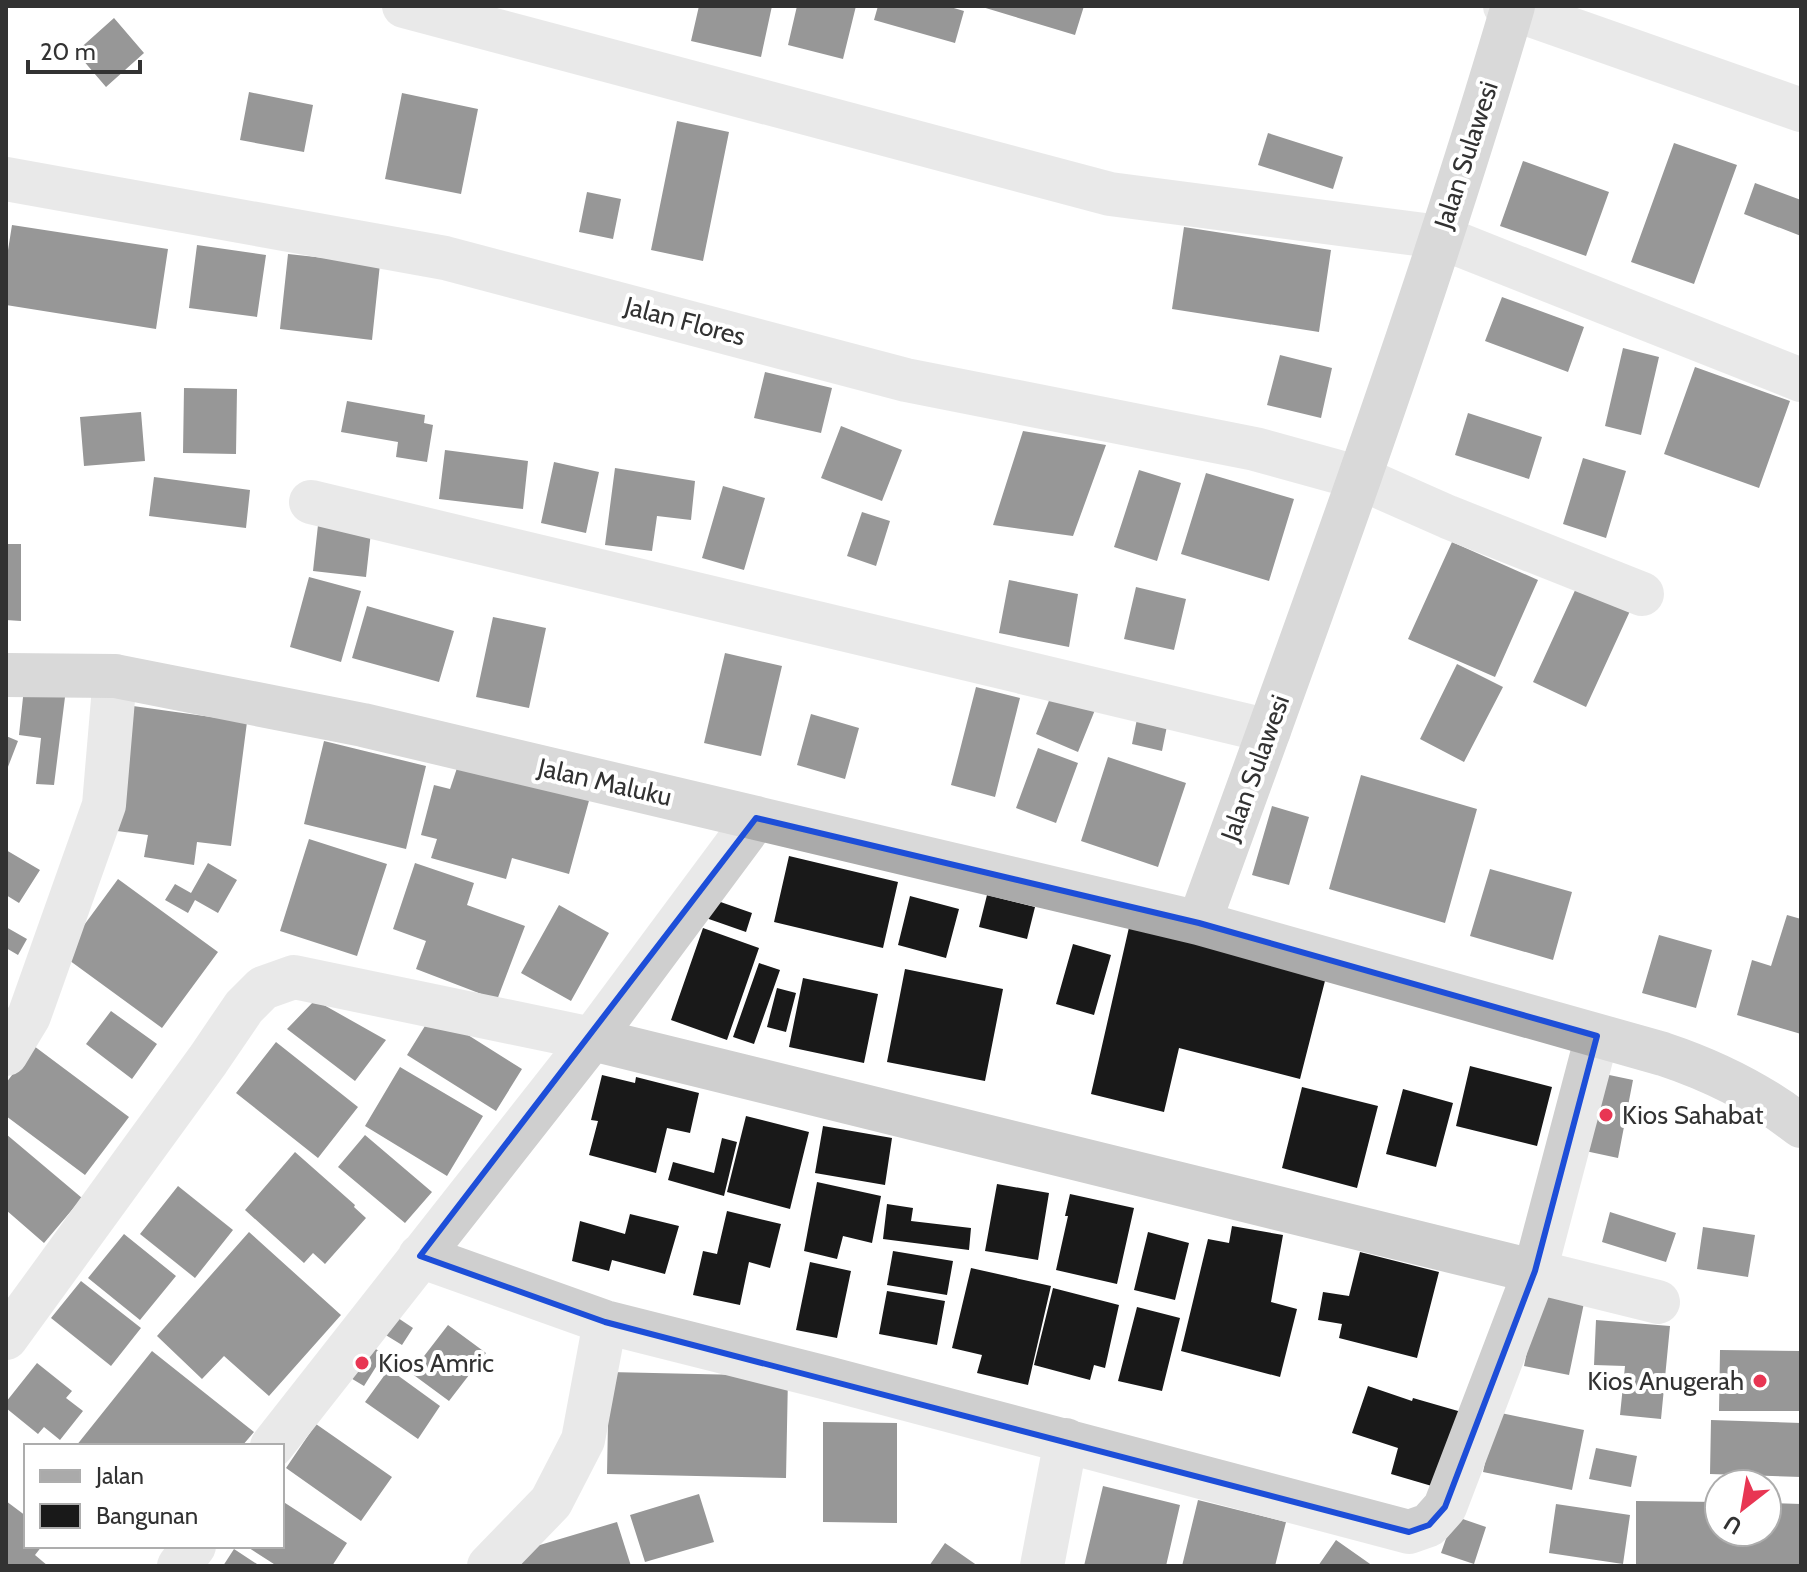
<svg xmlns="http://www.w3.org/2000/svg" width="1807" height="1572" font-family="Cabin,sans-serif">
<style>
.building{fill:#191919}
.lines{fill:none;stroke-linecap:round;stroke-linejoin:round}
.minor{stroke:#cfcfcf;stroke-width:44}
.major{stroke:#aaa;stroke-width:44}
.marked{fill:none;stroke:#1d4ed8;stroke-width:6;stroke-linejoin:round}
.poi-dot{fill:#e83653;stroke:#fff;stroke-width:3}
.labels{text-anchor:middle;stroke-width:8;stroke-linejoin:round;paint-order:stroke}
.street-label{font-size:26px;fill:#323232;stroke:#fff}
.poi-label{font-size:26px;fill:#323232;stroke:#fff;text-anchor:start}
</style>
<rect width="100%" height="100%" fill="#fff"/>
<path class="building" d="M699,6h73l-11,51 -70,-16z
M797,6h59l-13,53 -55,-14z
M878,6h69l17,5 -9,32 -81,-23z
M979,6h105l-9,29z
M114,18l30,35 -38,34 -30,-35z
M249,92l64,13 -9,47 -64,-12z
M402,93l76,16 -17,85 -76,-15z
M677,121l52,11 -26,129 -52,-11z
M1268,133l75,24 -10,32 -75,-24z
M1674,143l63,22 -43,119 -63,-22z
M1523,161l86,31 -23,64 -86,-30z
M1755,183l46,17v36l-57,-22z
M587,192l34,7 -8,40 -34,-7z
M12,225l156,24 -12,80 -150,-24v-42z
M1184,227l147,23 -12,82 -147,-23z
M197,245l69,10 -9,62 -68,-9z
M288,254l92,10 -8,76 -92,-11z
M1502,297l82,30 -16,45 -83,-31z
M1623,348l36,9 -18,78 -36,-9z
M1280,355l52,13 -11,50 -54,-13z
M1695,367l95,34 -31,87 -95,-34z
M765,372l67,16 -11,45 -67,-15z
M184,388l53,1 -1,65 -53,-1z
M347,401l78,14 -1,8 9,2 -6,37 -31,-5 2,-15 -57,-10z
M141,412l4,49 -61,5 -4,-49z
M1468,413l74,24 -13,42 -74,-24z
M841,426l61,24 -20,51 -61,-23z
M1023,431l83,14 -33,91 -80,-11z
M445,450l83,11 -5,48 -84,-10z
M1583,458l43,13 -20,67 -43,-14z
M554,462l45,10 -13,61 -45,-10z
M615,468l80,13 -4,39 -34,-4 -5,35 -47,-6z
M1139,470l42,13 -24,78 -43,-14z
M1206,473l88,26 -25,82 -88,-27z
M154,477l96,13 -4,38 -97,-12z
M723,486l42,12 -21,72 -42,-12z
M862,512l28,9 -14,45 -29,-10z
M318,525l53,7 -5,45 -53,-6z
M1452,542l86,38 -43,97 -87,-38z
M6,544h15v77l-15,-1z
M309,577l52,14 -20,71 -51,-15z
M1009,580l69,14 -9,53 -70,-14z
M1577,586l53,25 -44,96 -53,-25z
M1136,587l50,12 -12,51 -50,-11z
M367,606l87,25 -15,51 -87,-24z
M493,617l53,11 -17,80 -53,-11z
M725,653l57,13 -21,90 -57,-13z
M1457,664l46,23 -39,75 -44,-23z
M976,687l44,11 -25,99 -44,-12z
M24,688l42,1 -12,96 -18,-1 5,-46 -22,-3z
M1052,693l45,12 -19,47 -42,-18z
M133,706l114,16 -16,124 -34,-4 -3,23 -50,-8 4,-22 -31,-4z
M811,714l48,14 -14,51 -48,-14z
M1137,719l30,7 -5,25 -30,-7z
M6,736l12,5 -12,31z
M324,741l102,25 -20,83 -102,-25z
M1038,748l40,15 -22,60 -40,-15z
M1108,757l78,26 -28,84 -77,-26z
M458,765l132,32 -21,77 -57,-16 -6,21 -75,-21 6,-19 -16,-4 13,-50 16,4z
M1361,775l116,34 -32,114 -116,-34z
M1272,806l37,11 -20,68 -37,-10z
M309,839l78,25 -30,92 -77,-25z
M6,850l34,20 -21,33 -13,-8z
M789,856l109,26 -15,66 -109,-26z
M208,863l29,17 -19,33 -23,-13 -7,13 -23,-13 10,-16 16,9z
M415,863l59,20 -7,22 58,21 -28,74 -81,-31 10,-28 -33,-12z
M1490,869l82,23 -19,68 -83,-24z
M118,879l100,73 -56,76 -100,-73z
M987,895l48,12 -8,32 -48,-12z
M910,896l49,13 -13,49 -48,-13z
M712,899l40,14 -6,19 -40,-14z
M559,905l50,28 -38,68 -50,-28z
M1787,915l14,4v115l-64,-19 15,-55 19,6z
M1130,923l197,50 -27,106 -121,-31 -15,64 -73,-18z
M6,927l21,12 -9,16 -12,-7z
M703,928l56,20 -32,92 -56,-20z
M1659,935l53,15 -16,58 -54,-15z
M1073,944l38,11 -17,60 -38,-11z
M759,963l21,7 -26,74 -21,-7z
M905,969l98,20 -18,92 -98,-19z
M803,978l75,16 -14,69 -75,-16z
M777,988l19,5 -10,39 -19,-5z
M315,1000l71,40 -31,41 -68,-52z
M111,1011l46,33 -25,35 -46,-35z
M433,1013l89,56 -26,42 -89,-56z
M276,1042l82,65 -40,51 -82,-65z
M34,1046l95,71 -44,58 -79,-59v-33z
M1470,1066l82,21 -15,59 -81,-20z
M400,1067l83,49 -36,60 -82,-50z
M1595,1072l38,8 -15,78 -42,-9z
M602,1075l33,8 1,-6 63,16 -9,40 -23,-5 -11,45 -67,-18 9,-34 -7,-1z
M1302,1087l76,19 -21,82 -75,-20z
M1403,1089l50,14 -17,64 -50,-13z
M746,1116l63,16 -19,77 -63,-17z
M823,1126l69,12 -7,47 -70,-12z
M6,1134l76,64 -38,45 -38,-33z
M365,1135l67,57 -27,31 -67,-56z
M722,1138l15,4 -13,54 -56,-16 5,-18 41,11z
M295,1152l60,53 -1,2 12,11 -41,46 -12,-11 -9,10 -59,-53z
M817,1182l64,14 -9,47 -29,-7 -6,23 -33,-8z
M997,1184l52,9 -11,67 -53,-9z
M178,1186l55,44 -38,48 -55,-44z
M1070,1194l64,14 -17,76 -61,-14 12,-54h-3z
M887,1204l26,4 -2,13 60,7 -2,22 -86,-11z
M727,1211l54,13 -11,44 -21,-6 -9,43 -47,-10 10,-44 14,3z
M1610,1212l66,21 -10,29 -64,-20z
M630,1214l49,12 -14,48 -53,-14 -3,11 -37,-10 8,-40 45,13z
M1232,1226l51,9 -12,67 26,7 -17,68 -99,-26 27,-112 21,4z
M1703,1227l52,8 -7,42 -51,-8z
M249,1232l92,83 -72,81 -45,-40 -22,23 -45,-43z
M1148,1232l41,11 -14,57 -41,-10z
M124,1234l52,42 -36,44 -52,-42z
M893,1251l60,10 -6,34 -60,-10z
M1360,1252l79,20 -22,86 -78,-20 3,-14 -24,-4 5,-28 26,4z
M810,1262l41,9 -14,67 -41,-8z
M971,1268l80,18 -23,99 -51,-12 5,-18 -30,-7z
M81,1281l60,47 -30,38 -60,-48z
M1053,1288l66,17 -14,63 -11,-3 -4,15 -56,-15z
M887,1291l58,10 -8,44 -58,-11z
M1539,1294l45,9 -15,72 -45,-9z
M1137,1307l43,11 -18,73 -44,-10z
M383,1308l30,20 -11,17 -31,-19z
M1596,1320l74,6 -9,93 -41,-4 5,-49 -31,-1z
M448,1325l38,28 -37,48 -38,-28z
M359,1339l25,15 -20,32 -25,-15z
M1720,1350l81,1v60h-82z
M152,1351l102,81 -12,14h-166z
M37,1363l35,28 -6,7 17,13 -23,29 -16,-13 -6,7 -32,-26v-6z
M389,1369l51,37 -22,33 -53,-37z
M609,1372l179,4 -2,102 -179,-4z
M1368,1386l44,15 1,-3 52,15 -23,76 -51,-15 7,-26 -46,-15z
M1496,1412l88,18 -12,60 -89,-18z
M1711,1420l90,3v54l-91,-3z
M823,1422l74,1v100l-74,-1z
M316,1424l76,53 -31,44 -75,-53z
M1596,1448l41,8 -6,31 -42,-8z
M1103,1486l77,19 -14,61h-82z
M699,1494l15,48 -69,20 -15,-47z
M1198,1500l88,22 -11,44h-93z
M6,1501l20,15v30h16l-7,9 13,11h-42z
M282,1501l65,42 -15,23h-55l-31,-20h36z
M1636,1501l83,1v30h48v-29l34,1v62h-165z
M1556,1504l74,11 -7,49 -74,-11z
M1454,1516l32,11 -12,37 -33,-11z
M617,1522l14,44h-114l-4,-13z
M1336,1540l37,26h-55z
M945,1543l33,23h-49z
M234,1549l26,17h-37z"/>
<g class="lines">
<path class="minor" d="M404,6l706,188 330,43 361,143
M1505,6l296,104
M6,179l439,79 461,122 349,69 105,29 88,39 194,77
M311,502l958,229
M6,1054l23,-38 75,-211 11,-129
M420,1256l185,66 222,56 582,154 20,-7 16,-18 90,-236 62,-235
M6,1338l202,-278 36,-53 19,-19 31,-11 298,62 1066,263
M272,1446l320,-407 164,-221
M179,1566l15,-20
M489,1566l62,-64 32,-62 22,-118
M1042,1566l24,-126"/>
<path class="major" d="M1513,6c-91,310 -204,614 -314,917l464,131c51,17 96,39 138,72
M6,675l109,1 248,49 836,198"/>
</g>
<path d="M0 0H1807V1572H0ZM756,818l443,105 398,113 -62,235 -90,236 -16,18 -20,7 -804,-210 -185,-66z" fill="#fff" fill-opacity=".55" fill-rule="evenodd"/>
<path class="marked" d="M756,818l443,105 398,113 -62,235 -90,236 -16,18 -20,7 -804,-210 -185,-66z"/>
<g class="poi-dot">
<circle cx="1606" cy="1115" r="8"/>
<circle cx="362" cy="1363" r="8"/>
<circle cx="1760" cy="1381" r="8"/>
</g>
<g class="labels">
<g class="street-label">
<text transform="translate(1466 155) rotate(-72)" y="9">Jalan Sulawesi</text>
<text transform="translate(685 321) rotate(15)" y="9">Jalan Flores</text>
<text transform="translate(1255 768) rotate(-70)" y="9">Jalan Sulawesi</text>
<text transform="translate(605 782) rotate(13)" y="9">Jalan Maluku</text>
</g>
<g class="poi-label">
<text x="1622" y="1124">Kios Sahabat</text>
<text x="378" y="1372">Kios Amric</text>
<text x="1744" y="1390" text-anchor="end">Kios Anugerah</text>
</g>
</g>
<rect width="1807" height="1572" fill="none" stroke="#323232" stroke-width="16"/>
<rect x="24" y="1444" width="260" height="104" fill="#ffffff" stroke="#adadad" stroke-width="2"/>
<rect x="40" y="1470" width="40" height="12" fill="#aaaaaa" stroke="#adadad" stroke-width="2"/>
<text x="96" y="1484" font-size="24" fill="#323232">Jalan</text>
<rect x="40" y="1504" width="40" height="24" fill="#191919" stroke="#adadad" stroke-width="2"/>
<text x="96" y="1524" font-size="24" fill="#323232">Bangunan</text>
<g transform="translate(1743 1508) rotate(211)"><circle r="38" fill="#ffffff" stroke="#adadad" stroke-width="2"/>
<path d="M0-6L14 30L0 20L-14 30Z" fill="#e83653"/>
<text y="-12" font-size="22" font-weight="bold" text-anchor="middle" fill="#323232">U</text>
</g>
<path d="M28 60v12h112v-12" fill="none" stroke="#323232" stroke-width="4"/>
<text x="40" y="60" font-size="24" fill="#323232" stroke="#ffffff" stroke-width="6" paint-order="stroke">20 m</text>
</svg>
